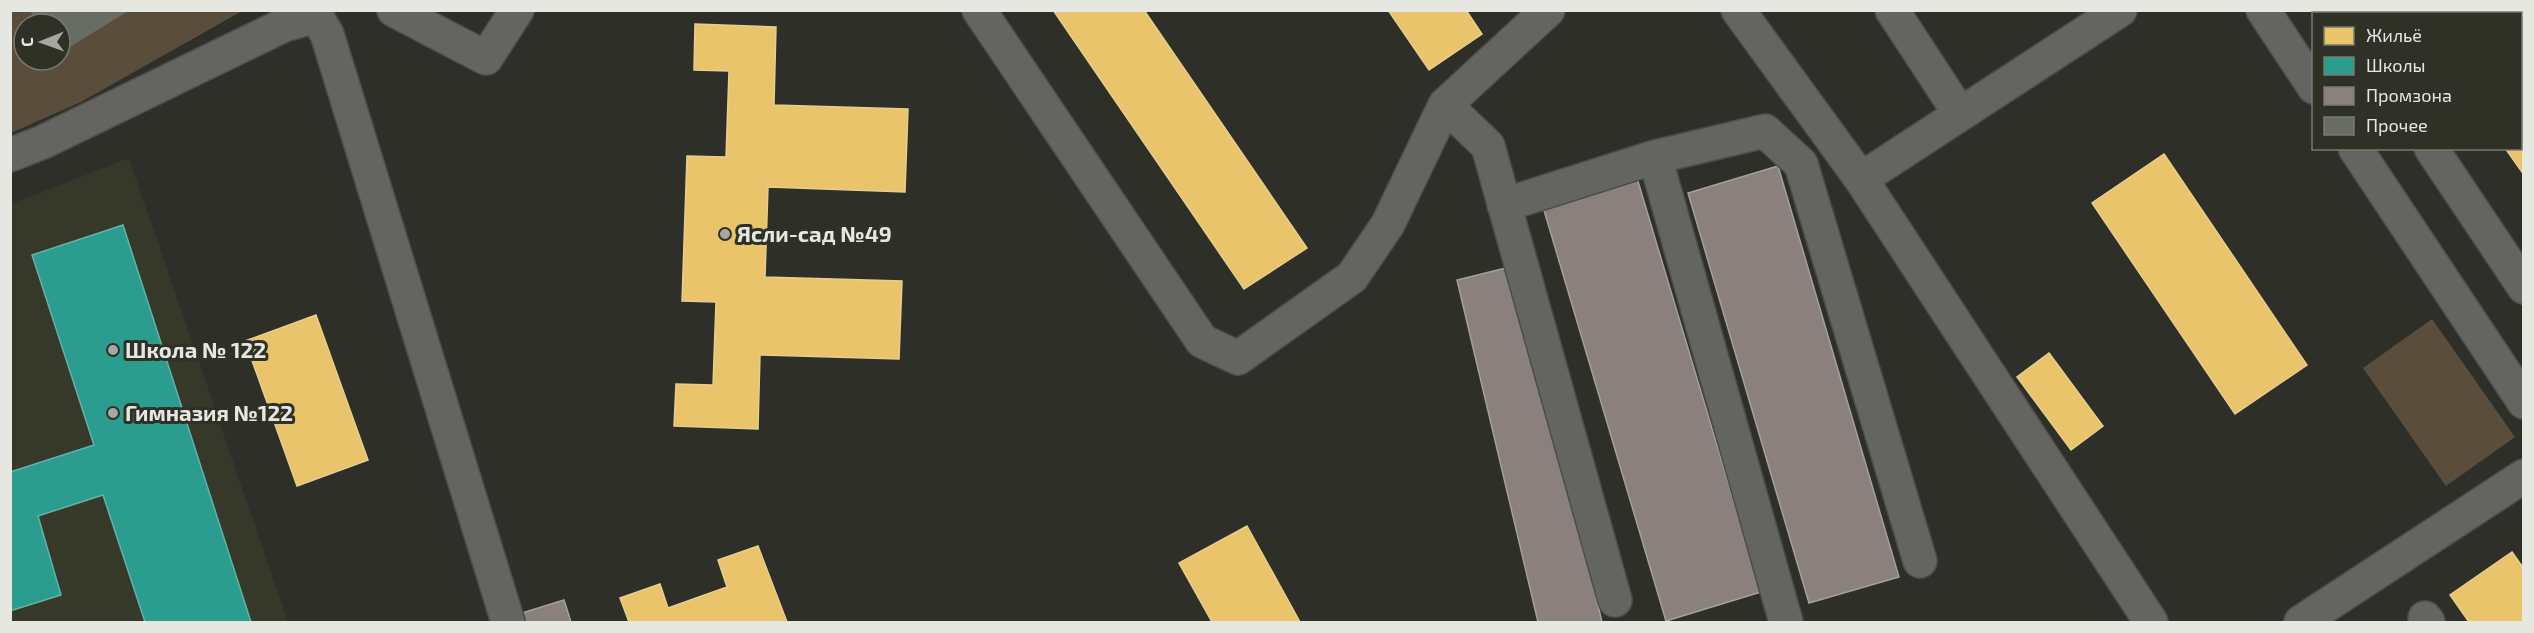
<svg xmlns="http://www.w3.org/2000/svg" width="2534" height="633" font-family="'Exo 2',sans-serif">
<style>
.built{fill:#36392a}
.green{fill:#5b4d3b;fill-rule:evenodd}
.homes{fill:#e9c46a;stroke:#e8ce8d;stroke-width:1.5}
.schools{fill:#2a9d8f;stroke:#62b3a7;stroke-width:1.5}
.industry{fill:#8a817c;stroke:#a5a09a;stroke-width:1.5}
.building{fill:#676d63}
.lines{fill:none;stroke-linecap:round;stroke-linejoin:round}
.minor-casing{stroke:#4b4d48;stroke-width:36}
.minor{stroke:#646561;stroke-width:33}
.poi-dot{fill:#a5a7a0;stroke:#2f3127;stroke-width:2}
.labels{text-anchor:middle;stroke-width:6;stroke-linejoin:round;paint-order:stroke}
.poi-label{font-size:22px;font-weight:bold;fill:#e5e7e0;stroke:#2f3127;text-anchor:start}
</style>
<rect width="100%" height="100%" fill="#2e2f29"/>
<path class="built" d="M129,158l159,464h-277v-418z"/>
<path class="green" d="M11,11h231l-161,91 -70,31zM24,24h36v36h-36z
M2432,319l83,118 -69,49 -83,-118z"/>
<path class="homes" d="M1053,10h91l163,238 -63,41z
M1388,10h78l16,24 -53,36z
M2412,10h91l2,4h-91z
M695,24l81,3 -2,78 134,4 -3,83 -137,-5 -3,90 137,4 -3,78 -139,-4 -2,74 -84,-3 2,-42 37,1 3,-83 -34,-1 5,-145 39,1 3,-86 -35,-1z
M2520,36l4,4v61l-4,3z
M2524,101v74l-19,-27h15v-44z
M2164,154l143,211 -72,49 -143,-211z
M316,315l52,145 -71,26 -52,-145z
M2049,353l54,73 -32,24 -54,-73z
M1247,526l53,96h-88l-33,-59z
M758,546l29,76h-158l-9,-24 40,-14 8,24 59,-21 -9,-27z
M2512,552l12,17v53h-55l-19,-27z"/>
<path class="schools" d="M123,225l128,397h-106l-42,-127 -65,21 23,79 -51,16v-139l84,-27 -62,-190z"/>
<path class="industry" d="M1778,166l121,411 -90,26 -121,-410z
M1637,178l124,414 -95,29 -123,-414z
M1518,265l84,357h-64l-81,-342z
M564,600l7,22h-46l-3,-9z"/>
<path class="building" d="M30,10h100l-70,43v-29h-22z"/>
<g class="lines">
<g class="minor-casing">
<path id="minor" d="M394,10l92,48 31,-48
M979,10l223,331 36,17 114,-81 36,-53 57,-119 103,-95
M1738,10l123,169 290,443
M1892,10l68,104
M2263,10l51,77
M2339,10l2,4
M1445,105l43,41 127,454
M2355,148l169,254
M2431,148l93,139
M10,155l33,-13 241,-117 32,-9 11,18 181,588
M1655,157l110,-26 36,33 119,397
M1861,179l259,-169
M1504,205l151,-48 131,465
M2425,618l3,4
M2301,622l223,-146"/>
</g>
<use href="#minor" class="minor"/>
</g>
<g class="poi-dot">
<circle cx="725" cy="234" r="6"/>
<circle cx="113" cy="350" r="6"/>
<circle cx="113" cy="413" r="6"/>
</g>
<g class="labels">
<g class="poi-label">
<text x="737" y="242">Ясли-сад №49</text>
<text x="125" y="358">Школа № 122</text>
<text x="125" y="421">Гимназия №122</text>
</g>
</g>
<rect width="2534" height="633" fill="none" stroke="#e5e7e0" stroke-width="24"/>
<rect x="2312" y="12" width="210" height="138" fill="#2f3127" stroke="#787a71" stroke-width="1.5"/>
<rect x="2324" y="27" width="30" height="18" fill="#e9c46a" stroke="#787a71" stroke-width="1.5"/>
<text x="2366" y="42" font-size="18" fill="#e5e7e0">Жильё</text>
<rect x="2324" y="57" width="30" height="18" fill="#2a9d8f" stroke="#787a71" stroke-width="1.5"/>
<text x="2366" y="72" font-size="18" fill="#e5e7e0">Школы</text>
<rect x="2324" y="87" width="30" height="18" fill="#8a817c" stroke="#787a71" stroke-width="1.5"/>
<text x="2366" y="102" font-size="18" fill="#e5e7e0">Промзона</text>
<rect x="2324" y="117" width="30" height="18" fill="#676d63" stroke="#787a71" stroke-width="1.5"/>
<text x="2366" y="132" font-size="18" fill="#e5e7e0">Прочее</text>
<g transform="translate(42 42) rotate(269)"><circle r="28" fill="#2f3127" stroke="#787a71" stroke-width="1.5"/>
<path d="M0-4.5L10 22L0 15L-10 22Z" fill="#a5a7a0"/>
<text y="-9" font-size="16" font-weight="bold" text-anchor="middle" fill="#e5e7e0">С</text>
</g>
</svg>
